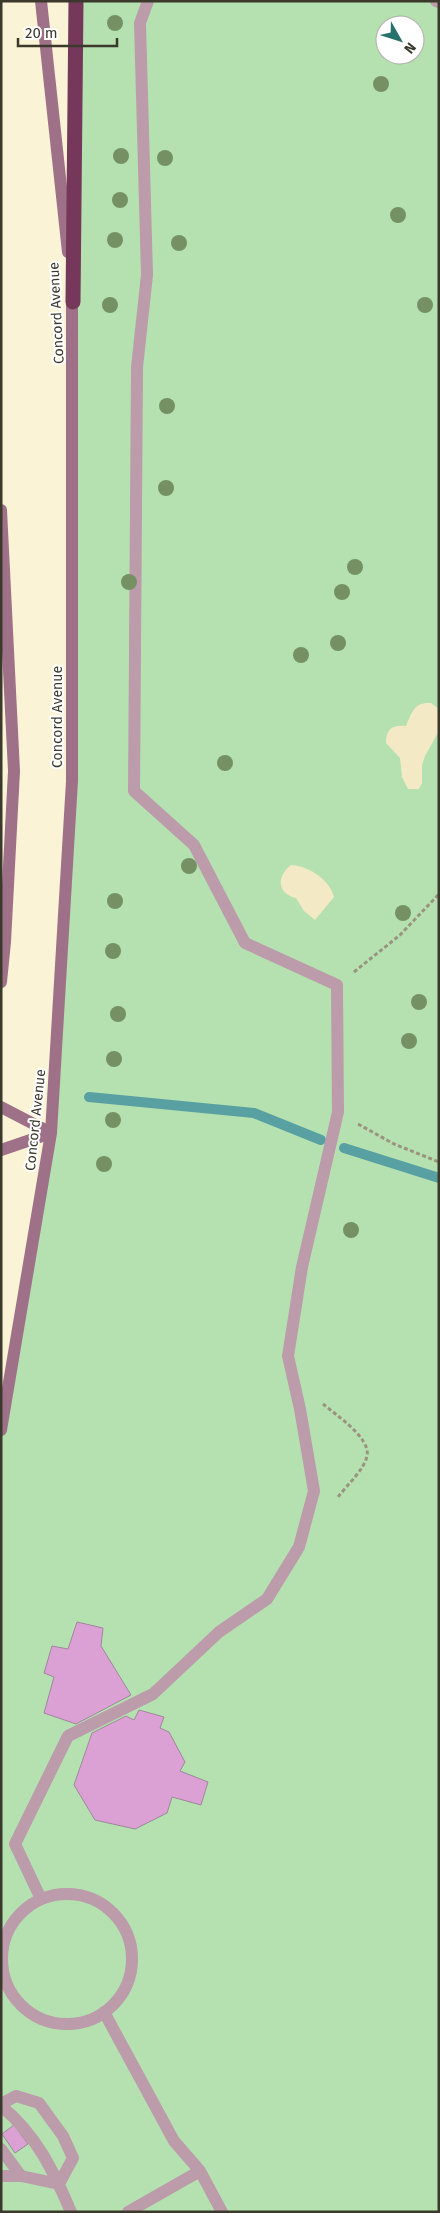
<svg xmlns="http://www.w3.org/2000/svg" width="440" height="2213" font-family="'Fira Sans',sans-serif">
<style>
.green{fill:#b5e1b1;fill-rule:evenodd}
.sand{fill:#f3e9c4}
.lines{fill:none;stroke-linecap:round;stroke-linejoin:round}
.stream{stroke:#58a0a2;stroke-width:10}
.building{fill:#dca1d4;stroke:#9e879b}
.path{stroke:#9a947f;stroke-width:3;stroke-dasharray:4 2.5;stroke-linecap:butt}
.service{stroke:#bc9bab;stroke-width:12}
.secondary{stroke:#9f7188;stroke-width:12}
.motorway{stroke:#76385a;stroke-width:15}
.tree{fill:#759163}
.labels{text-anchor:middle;stroke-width:4;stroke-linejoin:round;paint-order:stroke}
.street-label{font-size:14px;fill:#3b382c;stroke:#fff}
</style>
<rect width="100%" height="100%" fill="#fbf3d5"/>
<path class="green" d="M76,1h363v2211h-438v-782l50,-298 21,-351zM385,25h30v30h-30z"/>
<path class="sand" d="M431,703l8,6v22l-14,25 -3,9v18l-3,6h-11l-6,-12 -2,-19 -14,-15c0,-14 6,-18 20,-17 6,-14 8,-24 25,-23z
M291,865c18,1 39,15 43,32l-19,23 -11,-9 -8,-13c-20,-5 -19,-22 -5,-33z"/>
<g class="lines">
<path class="stream" d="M89,1097l165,16 67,27
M344,1148l95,30"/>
</g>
<path class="building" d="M77,1622l26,6 -2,18 30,49 -55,29 -32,-11 10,-36 -10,-4 8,-27 16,3z
M139,1710l25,7 -4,11 9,4 16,30 -5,9 28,11 -7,23 -29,-8 -5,16 -32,16 -40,-9 -21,-35 18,-52 34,-17 8,4z
M14,2125l14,19 -13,9 -13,-19z"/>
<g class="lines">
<path class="path" d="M354,972l46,-37 39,-41
M358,1124l36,20 45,18
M323,1404c13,11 48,34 44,52 -3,14 -20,29 -29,41"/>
<path class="service" d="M436,1l3,1
M2 1959a65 65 0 1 1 130 0a65 65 0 1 1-130 0Z
M41,1899l-26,-55 53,-108 85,-42 66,-62 48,-33 32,-52 15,-56 -14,-82 -12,-53 14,-89 36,-155 -1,-127 -92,-42 -51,-98 -60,-54 3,-424 10,-92 -7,-252 8,-22
M104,2012l70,129 26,30
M1,2104l15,-8 23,7 24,33 10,22 -14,26 -38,-8h-20
M1,2106c35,28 53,66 70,106
M1,2149l20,27
M128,2212l72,-41 22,41"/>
<path class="secondary" d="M41,1l27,251
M1,510l13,261 -9,171 -4,40
M1,1107l50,26
M1,1150l50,-17
M1,1430l50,-297 21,-352v-489"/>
<path class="motorway" d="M73,302l3,-301"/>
</g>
<g class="tree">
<circle cx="115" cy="23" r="8"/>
<circle cx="381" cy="84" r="8"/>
<circle cx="121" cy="156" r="8"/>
<circle cx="165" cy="158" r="8"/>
<circle cx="120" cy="200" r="8"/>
<circle cx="398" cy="215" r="8"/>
<circle cx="115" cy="240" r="8"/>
<circle cx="179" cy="243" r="8"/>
<circle cx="110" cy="305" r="8"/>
<circle cx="425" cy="305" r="8"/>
<circle cx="167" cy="406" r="8"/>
<circle cx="166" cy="488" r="8"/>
<circle cx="355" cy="567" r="8"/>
<circle cx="129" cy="582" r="8"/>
<circle cx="342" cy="592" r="8"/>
<circle cx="338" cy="643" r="8"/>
<circle cx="301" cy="655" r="8"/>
<circle cx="225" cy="763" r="8"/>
<circle cx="189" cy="866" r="8"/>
<circle cx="115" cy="901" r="8"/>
<circle cx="403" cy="913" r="8"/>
<circle cx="113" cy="951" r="8"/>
<circle cx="419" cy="1002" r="8"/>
<circle cx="118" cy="1014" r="8"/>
<circle cx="409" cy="1041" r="8"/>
<circle cx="114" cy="1059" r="8"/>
<circle cx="113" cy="1120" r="8"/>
<circle cx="104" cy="1164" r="8"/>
<circle cx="351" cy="1230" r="8"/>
</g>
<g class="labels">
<g class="street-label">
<text transform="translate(56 313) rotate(-93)" y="5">Concord Avenue</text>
<text transform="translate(57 717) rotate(-90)" y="5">Concord Avenue</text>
<text transform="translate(35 1120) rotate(-84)" y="5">Concord Avenue</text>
</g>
</g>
<rect width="440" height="2213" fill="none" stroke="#3b382c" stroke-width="5"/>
<g transform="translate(400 40) rotate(129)"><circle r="24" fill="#ffffff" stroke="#b1afab"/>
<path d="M0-4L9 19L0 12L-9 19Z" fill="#27716d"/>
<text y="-8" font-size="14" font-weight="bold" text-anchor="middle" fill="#3b382c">N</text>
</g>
<path d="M18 38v8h99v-8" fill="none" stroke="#3b382c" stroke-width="2.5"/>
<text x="25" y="38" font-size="15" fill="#3b382c" stroke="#ffffff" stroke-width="4" paint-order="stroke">20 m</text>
</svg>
